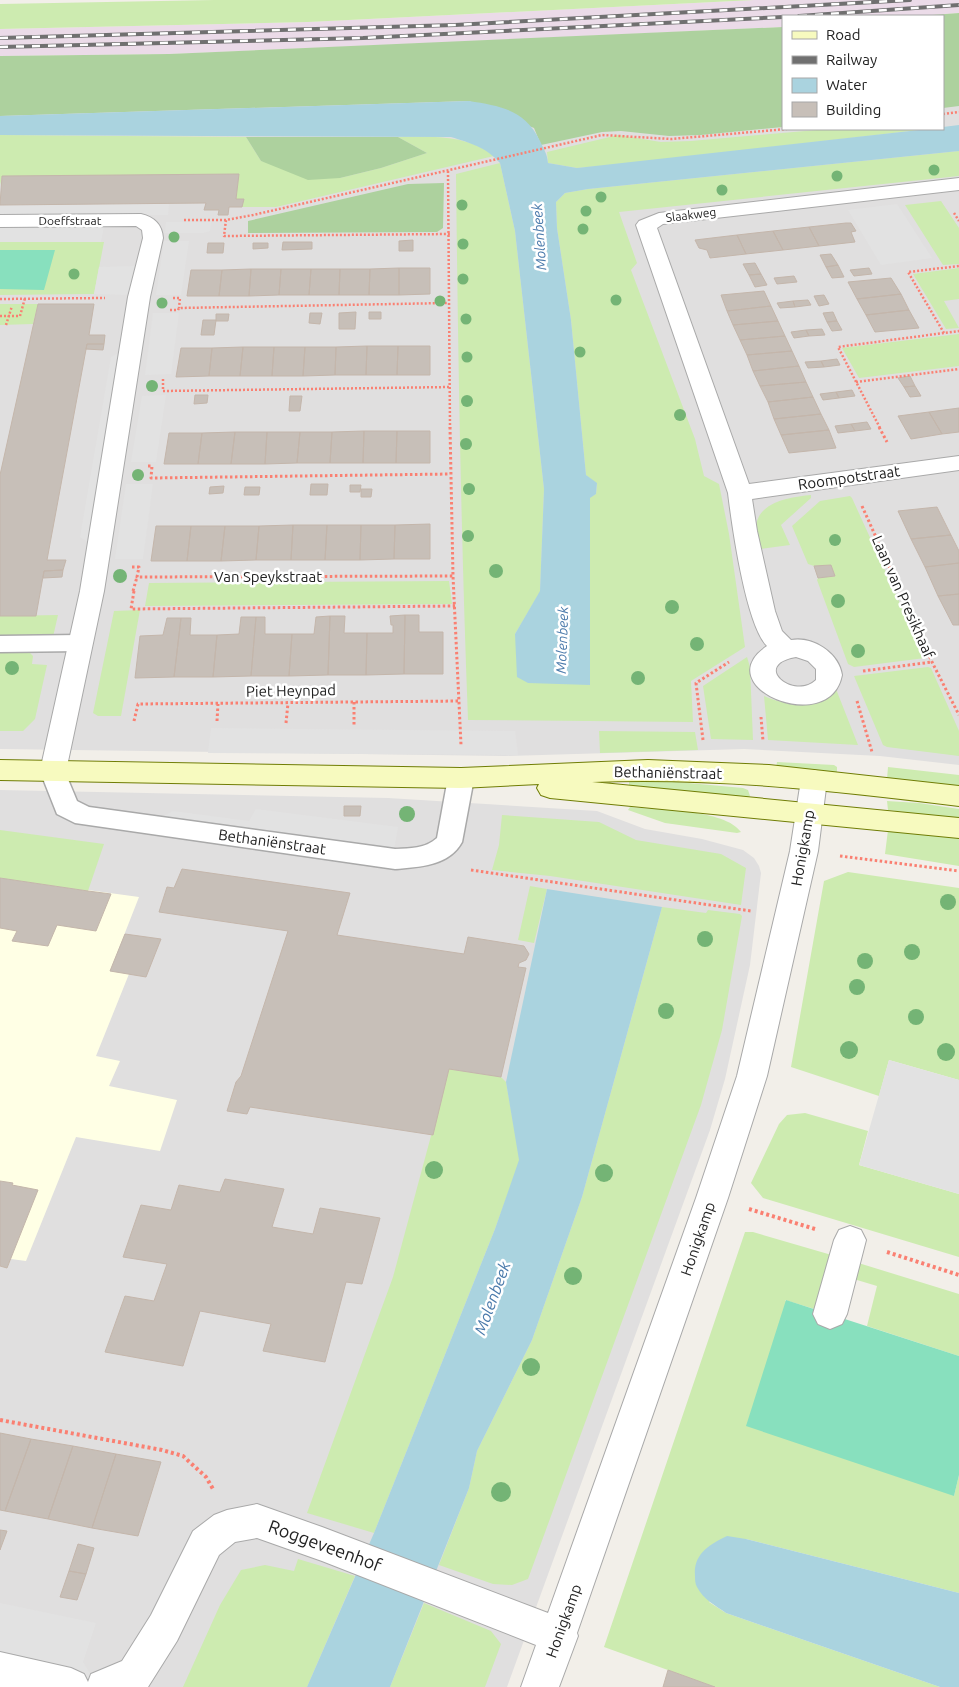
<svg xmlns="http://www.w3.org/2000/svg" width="959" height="1687" font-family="Ubuntu,sans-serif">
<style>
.residential{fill:#e0dfdf}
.industrial{fill:#ebdbe8}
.education{fill:#ffffe5}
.grass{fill:#cdebb0}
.forest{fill:#add19e}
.pitch{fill:#88e0be}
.parking{fill:#e2e2e2}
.water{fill:#aad3df}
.building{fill:#c7bfb8;stroke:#c4b6ab}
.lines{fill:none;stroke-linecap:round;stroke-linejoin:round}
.lane-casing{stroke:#a9a9a9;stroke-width:3}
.street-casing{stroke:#a9a9a9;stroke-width:2}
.secondary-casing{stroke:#707d05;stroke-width:2}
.path-far2{stroke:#fa8072;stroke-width:2.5;stroke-dasharray:2 2;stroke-linecap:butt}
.path-far1{stroke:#fa8072;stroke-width:3;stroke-dasharray:2.5 2.5;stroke-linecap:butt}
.path{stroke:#fa8072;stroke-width:4;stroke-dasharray:3 3;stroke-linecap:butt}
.lane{fill:#fff;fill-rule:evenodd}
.street{fill:#fff;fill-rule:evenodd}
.secondary{fill:#f7fabf;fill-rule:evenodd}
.rail-casing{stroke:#707070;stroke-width:4}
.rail{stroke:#fff;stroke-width:2.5;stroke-dasharray:8;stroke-linecap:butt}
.tree{fill:#74b475}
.labels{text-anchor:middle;stroke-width:5;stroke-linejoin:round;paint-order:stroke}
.far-street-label{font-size:12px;fill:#222;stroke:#fff}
.far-water-label{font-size:14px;font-style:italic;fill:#4a7aab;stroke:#fff}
.street-label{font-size:15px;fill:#222;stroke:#fff}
.water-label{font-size:16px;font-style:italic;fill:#4a7aab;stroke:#fff}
.near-street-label{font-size:18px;fill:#222;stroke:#fff}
</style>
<rect width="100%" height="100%" fill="#f2efe9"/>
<path class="residential" d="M959,40v725l-79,-9 -136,-7 -239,7 -505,-7v-659l783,-34v73h160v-87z
M0,790l388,8 209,13 48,18 57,10 41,11 11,8 5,8 2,7 -11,92 -25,114 -15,51 -203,557h-507z"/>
<path class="industrial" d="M754,0h205v13l-40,3h-136v11l-326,15 -288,12 -169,2v-27l308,-7z"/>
<path class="education" d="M0,878l139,19 -29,74 19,3 -33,82 24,5 -11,25 68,14 -17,51 -84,-14 -50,124 -15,-2 -4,9 -7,-2z"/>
<path class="grass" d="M214,0h540l-446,22 -308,7v-25z
M828,129h100l-294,34 -57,5 -29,-5 -1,-11 71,-17 43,7 30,-1z
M0,135l246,2 15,24 79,17 41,-10 46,-15 -29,-16c34,0 68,-3 96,19l-218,51h-34l1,-8h-7l3,-25 -237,3 -2,8z
M959,151v25l-340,36 18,51 -6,7 64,169 9,37 15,8 10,50 16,113 -54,34 2,41 -225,-2c-7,-182 -10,-364 -12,-546l44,-11 15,68 29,258 -4,103 -25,42 74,51 1,-188 6,-3 1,-10 -11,-9 -15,-155 -14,-92 -1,-26 9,-9 23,-4z
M941,201l18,27v36l-16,1 -38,-60z
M0,242h104l-10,52 -94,1z
M959,268v31l-15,2 15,27 -13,1 -33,-55z
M0,304h38l-5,20 -33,1z
M959,334v32l-100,12 -17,-30z
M811,495v3l-30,27 9,20 -29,4c-2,-6 -5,-13 -5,-19 -1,-28 34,-33 55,-35z
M850,496l2,2 73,160 -71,9 -6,-3 -31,-84 1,-2 17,-2 -4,-11 -17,1 -6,-2 -16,-38 28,-25z
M449,581l3,23 -307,2 4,-23z
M140,610l-19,106h-23l-5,-3 21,-102z
M58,615l-5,22 -53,2v-23z
M0,652h29l4,4 -1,8 15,1 -12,54 -12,12h-23z
M747,657l3,10 3,73 -42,-1 -8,-53z
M928,667l3,1 28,63v25l-72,-9 -4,-2 -29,-69z
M836,689l22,56 -90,-5 -4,-44c30,12 45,13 72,-7z
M599,731l96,1 3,18 -98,3z
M777,762l57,3 3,2v4l-1,2 -60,-5z
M888,767l71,8v16l-72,-12z
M634,778l109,10 5,2 2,6 -4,2 -117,-12v-5z
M887,801l32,2 40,6v10l-71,-9z
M630,807c27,3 95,2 111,25l-4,1 -72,-10 -37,-13z
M502,815l97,7 37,18 85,14 25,14 -5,37 -191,-29 -58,-6 7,-25z
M0,830l104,14 -16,47 -88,-13z
M888,830l71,8v28l-74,-12z
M848,872l111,16v192l-70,-20 -10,36 -88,-29 33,-186z
M530,886l17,3 -13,54 -16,-3z
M662,907l44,6 2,-3 32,4 2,2 -20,114 -21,75 -173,474 -16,6 -19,-1 -54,-19 30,-77 8,-37 55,-111 50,-143z
M449,1069l52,8 5,5 14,78 -25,69 -121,304 -67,-20 86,-236z
M805,1113l63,18 -9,34 100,29v63l-196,-59 -12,-15 28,-59 8,-9z
M745,1232h8l82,24 -14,55 -36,-11 169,196 5,-21v118l-213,-54 -37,63 17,11 214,74h-225l-111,-40z
M852,1261l107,33v62l-92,-30 10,-40 -30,-9z
M298,1559l57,17 -48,111h-124l37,-82 21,-35 24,-5 29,6z
M424,1603l67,28 10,13 -16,43h-95z"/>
<path class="forest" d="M959,13v93l-16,2v-92h-24z
M783,27v100l-82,8 -32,1 -48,-5 -19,1 -61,13 -7,-17 -65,-27 -469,15v-60l169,-2z
M246,137h152l29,16 -46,15 -41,10 -32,2 -47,-19z
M444,183l-1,45 -6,4 -189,1v-12l160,-37z"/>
<path class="pitch" d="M0,250h55l-11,40 -44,-1z
M786,1300l173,56v119l-5,21 -208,-70z"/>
<path class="parking" d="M169,203l-1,12h-168v-10z
M897,204l35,54 -51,7 -33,-55z
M166,222h45l-1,9 -7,2h-38z
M104,227l-3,15h-101v-15z
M164,241h25l-8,54h-25z
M134,266l-4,29 -36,-1 5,-27z
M153,313h26l-8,61 -26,1z
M120,352l-32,190 -8,-5 31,-180z
M166,395l-10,67h-25l11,-66z
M126,484h27l-10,75h-28z
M211,728l304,3 3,24 -310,-2z
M256,809l142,18 -4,23 -235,-31 14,-8 76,10z
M889,1060l70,20v114l-100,-29z
M0,1603l96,20 -13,39 15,25h-98z"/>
<path class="water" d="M469,101c32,5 56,9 71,40 4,9 7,12 8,22l29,5 351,-39h15v-2l16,-2v26l-371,38 -23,4 -9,9 1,26 14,92 15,155 11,8 -1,11 -6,4v187l-62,-2 -11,-6 -2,-43 25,-43 4,-102 -29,-258 -15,-68c-14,-16 -30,-20 -49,-26l-451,-2v-19z
M547,889l115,18 -80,290 -50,143 -55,111 -8,37 -79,199h-83l67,-154 121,-304 24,-69 -13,-78z
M727,1536l19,3 213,54v94h-19l-214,-74c-10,-7 -23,-14 -29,-26 -2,-3 -2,-8 -2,-11 -2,-22 15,-32 32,-40z"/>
<path class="building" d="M239,174l-3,25h8l-2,8h-13l-1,8h-10l1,-5h-15l2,-7 -206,2 2,-29z
M846,223h5l5,8 -5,1 4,10 -36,4 -10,-19z
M809,227l10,19 -36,4 -10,-19z
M773,231l10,19 -37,4 -9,-19z
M737,235l9,19 -36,4 -3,-8 -8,-2 -4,-8z
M413,240v11h-14v-10z
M283,242h29v7l-30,1z
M208,243h16l-1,10h-16z
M253,243h15v5l-15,1z
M831,254l7,11 -12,2 -6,-12z
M755,263l6,11 -12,1 -6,-11z
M838,265l6,12 -12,1 -6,-11z
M399,268v27h-30l1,-26z
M399,268h31v26l-31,1z
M869,268l3,6 -18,2 -4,-6z
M251,269h30l-2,26 -30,1z
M251,269l-2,27h-30l3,-26z
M281,269h30l-2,26h-30z
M311,269h29l-1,26h-30z
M340,269h30l-1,26h-30z
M191,270h31l-3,26h-32z
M761,274l6,11 -12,2 -6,-12z
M794,276l3,6 -20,2 -3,-6z
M891,278l10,16 -44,5 -9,-17z
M764,291l7,15 -44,5 -6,-16z
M901,294l8,16 -43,5 -9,-16z
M824,295l5,9 -10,2 -5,-10z
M808,300l3,5 -16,2 -2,-6z
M793,301l2,6 -15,1 -3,-5z
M38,304h56l-5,31h16l-1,9h-17l-40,216h19l-3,10 -19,1 -8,45h-36v-141z
M771,306l7,15 -45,4 -6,-14z
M909,310l10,18 -44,4 -9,-17z
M356,312l-1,17h-16v-16z
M369,312h12v7h-12z
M833,312l4,9 -10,1 -4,-9z
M310,313h12l-2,11 -11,-1z
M216,314h13l-1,7h-12z
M203,320h13l-2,15h-13z
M778,321l7,15 -45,4 -7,-15z
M837,321l5,9 -10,1 -5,-9z
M822,329l3,6 -16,1 -3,-6z
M806,330l3,6 -15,2 -3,-6z
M785,336l7,15 -45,4 -7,-15z
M87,344h17l-1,6 -17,-1z
M367,346h31l-1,29h-31z
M367,346l-1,29h-31l1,-28z
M398,346h32v29h-33z
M243,347l-3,29h-31l3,-28z
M243,347h31l-2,29h-32z
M274,347h31l-2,29h-31z
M305,347h31l-1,28 -32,1z
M181,348h31l-3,28 -33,1z
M792,351l7,15 -46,5 -6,-16z
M837,359l3,6 -16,2 -3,-6z
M821,361l3,6 -16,1 -3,-6z
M799,366l7,16 -46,4 -7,-15z
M910,376l5,10 -11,1 -6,-9z
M806,382l7,15 -45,5 -8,-16z
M915,386l6,10 -11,1 -6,-10z
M852,390l3,6 -16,2 -3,-6z
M836,392l3,6 -16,2 -3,-6z
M195,395h13l-1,8 -13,1z
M290,396h12l-2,15h-11z
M813,397l8,17 -47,5 -6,-17z
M959,408v24l-17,2 -13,-22z
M929,412l13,22 -31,5 -13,-23z
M821,414l8,16 -48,5 -7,-16z
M867,422l4,7 -16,2 -4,-7z
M851,424l4,7 -17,2 -3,-7z
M829,430l7,18 -47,5 -8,-18z
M364,431l-1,32h-33l2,-31z
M364,431h33l-1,32h-33z
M397,431h33v32h-34z
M235,432l-4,32h-33l4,-31z
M235,432h32l-2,32h-34z
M267,432h33l-3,31 -32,1z
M300,432h32l-2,31h-33z
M169,433h33l-4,31h-34z
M311,484h17l-1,11h-17z
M350,485h11l-1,7h-10z
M224,486l-1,7 -14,1 1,-7z
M245,487h15l-1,8h-15z
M361,489h11l-1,8h-10z
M937,507l14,28 -40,4 -13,-28z
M430,524v35h-36l1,-34z
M293,525l-2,35h-35l3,-34z
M293,525h34l-2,35h-34z
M327,525h34l-1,35h-35z
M361,525h34l-1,34 -34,1z
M156,526h35l-4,35h-36z
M191,526h34l-4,35h-34z
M225,526h34l-3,34 -35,1z
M951,535l8,16v12l-34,4 -14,-28z
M959,563v31l-21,2 -13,-29z
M831,565l4,11 -17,2 -4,-12z
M63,570l-1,7 -19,1 1,-7z
M959,594v31h-6l-15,-29z
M405,615h14v17h24v42h-39z
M405,615l-1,59 -38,1 1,-42h26v-8h-2l-1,-9z
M330,616l-2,59 -39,1 3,-42h22l2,-17z
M330,616h15l-1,17h23l-1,42h-38z
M241,617h15l-5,59 -38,1 4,-42 22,-1z
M256,617h9v17h27l-3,42h-38z
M167,618h14l-7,59 -39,1 5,-42 23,-1z
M181,618h10l-1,17h27l-4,42h-39z
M344,806h17l-1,10h-16z
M182,869l168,24 -13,42 127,19 4,-17 56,9 5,8 -3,6 -7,3 -1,4 8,1 -25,109 -52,-8 -16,66 -183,-28 -3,7 -20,-3 9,-29 5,-6 47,-145 -129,-19 8,-25 7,1z
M0,878l88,13 23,3 -15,37 -39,-6 -9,21 -36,-5 5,-10 -17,-3z
M125,934l36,5 -15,38 -36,-6z
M225,1179l59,10 -12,38 41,7 7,-26 60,10 -18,66 -16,-2 -21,80 -62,-11 8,-27 -71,-13 -17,55 -78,-14 20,-56 29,5 13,-37 -44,-7 18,-52 30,5 8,-25 41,7z
M0,1181l13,2 -1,2 26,5 -31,78 -7,-2z
M0,1433l31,6 -26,72 -5,-1z
M31,1439l42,7 -25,73 -43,-8z
M73,1446l43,8 -24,74 -44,-9z
M116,1454l45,8 -23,74 -46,-8z
M0,1530l7,1 -7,19z
M78,1544l16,4 -8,26 -17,-3z
M69,1571l17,3 -9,26 -17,-3z
M668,1670l47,17h-52z"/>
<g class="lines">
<g class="lane-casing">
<path id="lane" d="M80,635l8,2 4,6 -4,6 -8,2 -80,1v-16z
M53,762l9,3 15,36 12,6 306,42c15,-1 30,0 42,-11l11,-60 4,-7 9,-2 9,2 4,7 -12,64c-13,24 -43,25 -67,27l-320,-46 -18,-9 -17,-43 4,-6z"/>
</g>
<g class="street-casing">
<path id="street" d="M959,178v12l-296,34 -6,4 92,256 210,-28v14l-207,29 5,32 18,80 7,20 9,9c22,-4 48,13 51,35 -12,63 -136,12 -75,-29 -21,-21 -35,-120 -39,-153l-92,-268 3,-4 20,-8zM796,657l12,4 8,8v11c-22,21 -66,-15 -20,-23z
M141,214c13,3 21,10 22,24l-13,59 -46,294 -38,180 -4,7 -9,3 -9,-3 -4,-7 40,-180 48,-294 15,-59 -1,-8 -6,-4 -136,1v-12z
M814,770l9,3 4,7 -9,71 -51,225 -39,122 -151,435 1,3 -19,51h-38l15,-42 -214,-84 -65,-23 -22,4 -16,13 -42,86 -29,46h-148v-35l71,16 13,6 4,8 3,-8 31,-13 29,-46 42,-84 21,-16 13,-5 30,-6 65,23 226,86 148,-415 41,-122 53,-225 11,-71 4,-7z
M850,1226l11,4 5,10 -19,74 -5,10 -12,5 -12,-5 -5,-10 21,-74 5,-10z"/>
</g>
<g class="secondary-casing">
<path id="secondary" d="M0,760l461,8 187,-8 121,5 190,21v20c-122,-15 -244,-29 -367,-24l367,36v20l-409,-40 -9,-3 -4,-7 2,-4 -78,4 -461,-8z"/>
</g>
<path class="path-far2" d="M943,114l16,-2
M448,171l2,257
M954,213l5,8
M184,220h42l27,-5 349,-80 69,4 116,-10
M226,220l-2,16 226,-2
M173,298h7l-1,10
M0,299l105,-1
M170,310h8l1,-2 269,-5
M0,316h20l5,-18
M6,325l6,-19
M944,333l-36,-61 51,-6
M163,379v12l287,-4
M856,382l103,-13
M880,428l-42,-81 121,-16"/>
<path class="path-far1" d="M450,427l3,149 8,169
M879,427l8,15
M148,466h4l-1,12 299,-4
M862,506l70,156 27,53
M132,567h7l-2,10 316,-1
M133,591l4,-14
M134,591l-3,18 324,-3
M863,671l69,-9
M857,701l15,51
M354,702v23
M761,717l2,24
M134,721l4,-17 322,-3
M217,721l1,-17
M286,723l2,-20
M703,740l-7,-57 33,-21
M840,856l119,15
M471,870l280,41"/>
<path class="path" d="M749,1209l66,20
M887,1252l72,23
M0,1420l162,30 21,6 23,21 7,12"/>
<use href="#lane" class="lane"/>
<use href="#street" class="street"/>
<use href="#secondary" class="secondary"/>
<g class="rail-casing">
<path id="rail" d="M799,16l160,-11
M0,38l455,-13 455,-25
M0,47l363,-9 420,-21"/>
</g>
<use href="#rail" class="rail"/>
</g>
<g class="tree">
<circle cx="934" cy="170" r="5.5"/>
<circle cx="837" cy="176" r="5.5"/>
<circle cx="722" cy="190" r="5.5"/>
<circle cx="601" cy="197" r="5.5"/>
<circle cx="462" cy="205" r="5.5"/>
<circle cx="586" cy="211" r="5.5"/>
<circle cx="583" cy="229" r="5.5"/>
<circle cx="174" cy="237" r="5.5"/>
<circle cx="463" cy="244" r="5.5"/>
<circle cx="74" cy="274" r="5.5"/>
<circle cx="463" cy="279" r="5.5"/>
<circle cx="616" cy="300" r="5.5"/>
<circle cx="440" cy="301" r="5.5"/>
<circle cx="162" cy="303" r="5.5"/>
<circle cx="466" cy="319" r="5.5"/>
<circle cx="580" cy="352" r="5.5"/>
<circle cx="467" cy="357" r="5.5"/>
<circle cx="152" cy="386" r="6"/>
<circle cx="467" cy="401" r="6"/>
<circle cx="680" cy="415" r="6"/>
<circle cx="466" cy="444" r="6"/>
<circle cx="138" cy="475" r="6"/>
<circle cx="469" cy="489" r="6"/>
<circle cx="468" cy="536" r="6"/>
<circle cx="835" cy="540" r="6"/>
<circle cx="496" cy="571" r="7"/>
<circle cx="120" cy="576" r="7"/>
<circle cx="838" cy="601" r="7"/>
<circle cx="672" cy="607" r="7"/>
<circle cx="697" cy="644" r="7"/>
<circle cx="858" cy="651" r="7"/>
<circle cx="12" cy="668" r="7"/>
<circle cx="638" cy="678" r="7"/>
<circle cx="407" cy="814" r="8"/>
<circle cx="948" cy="902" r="8"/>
<circle cx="705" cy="939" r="8"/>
<circle cx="912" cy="952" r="8"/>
<circle cx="865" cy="961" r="8"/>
<circle cx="857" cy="987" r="8"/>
<circle cx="666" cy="1011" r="8"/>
<circle cx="916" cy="1017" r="8"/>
<circle cx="849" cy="1050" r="9"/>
<circle cx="946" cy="1052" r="9"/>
<circle cx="434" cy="1170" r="9"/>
<circle cx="604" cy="1173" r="9"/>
<circle cx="573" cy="1276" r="9"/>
<circle cx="531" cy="1367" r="9"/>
<circle cx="501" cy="1492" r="10"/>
</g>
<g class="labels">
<g class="far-street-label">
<text transform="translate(691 215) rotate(-7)" y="4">Slaakweg</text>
<text x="70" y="225">Doeffstraat</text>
</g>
<g class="far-water-label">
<text transform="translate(539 237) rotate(-94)" y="5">Molenbeek</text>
<text transform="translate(562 640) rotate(-88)" y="5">Molenbeek</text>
</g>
<g class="street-label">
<text transform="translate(849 478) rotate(-8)" y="5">Roompotstraat</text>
<text x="268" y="582">Van Speykstraat</text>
<text transform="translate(903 597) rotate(66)" y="5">Laan van Presikhaaf</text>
<text transform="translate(291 691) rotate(-1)" y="5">Piet Heynpad</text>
<text transform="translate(668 773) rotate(1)" y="5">Bethaniënstraat</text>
<text transform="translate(272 842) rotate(8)" y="5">Bethaniënstraat</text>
<text transform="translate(803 848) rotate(-80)" y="5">Honigkamp</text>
<text transform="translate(698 1239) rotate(-71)" y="5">Honigkamp</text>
<text transform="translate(564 1621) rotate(-70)" y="5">Honigkamp</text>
</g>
<g class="water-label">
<text transform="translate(492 1298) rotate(-70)" y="6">Molenbeek</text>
</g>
<g class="near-street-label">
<text transform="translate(325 1546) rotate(20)" y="6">Roggeveenhof</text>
</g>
</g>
<rect x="782" y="15" width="162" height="115" fill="#ffffff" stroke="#a7a7a7"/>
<rect x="792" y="31" width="25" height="8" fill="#f7fabf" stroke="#a7a7a7"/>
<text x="826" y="40" font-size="15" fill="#222222">Road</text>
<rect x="792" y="56" width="25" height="8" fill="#707070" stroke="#a7a7a7"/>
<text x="826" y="65" font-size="15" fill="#222222">Railway</text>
<rect x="792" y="78" width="25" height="15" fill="#aad3df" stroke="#a7a7a7"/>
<text x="826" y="90" font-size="15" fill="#222222">Water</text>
<rect x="792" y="102" width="25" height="15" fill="#c7bfb8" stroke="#a7a7a7"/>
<text x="826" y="115" font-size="15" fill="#222222">Building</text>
</svg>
